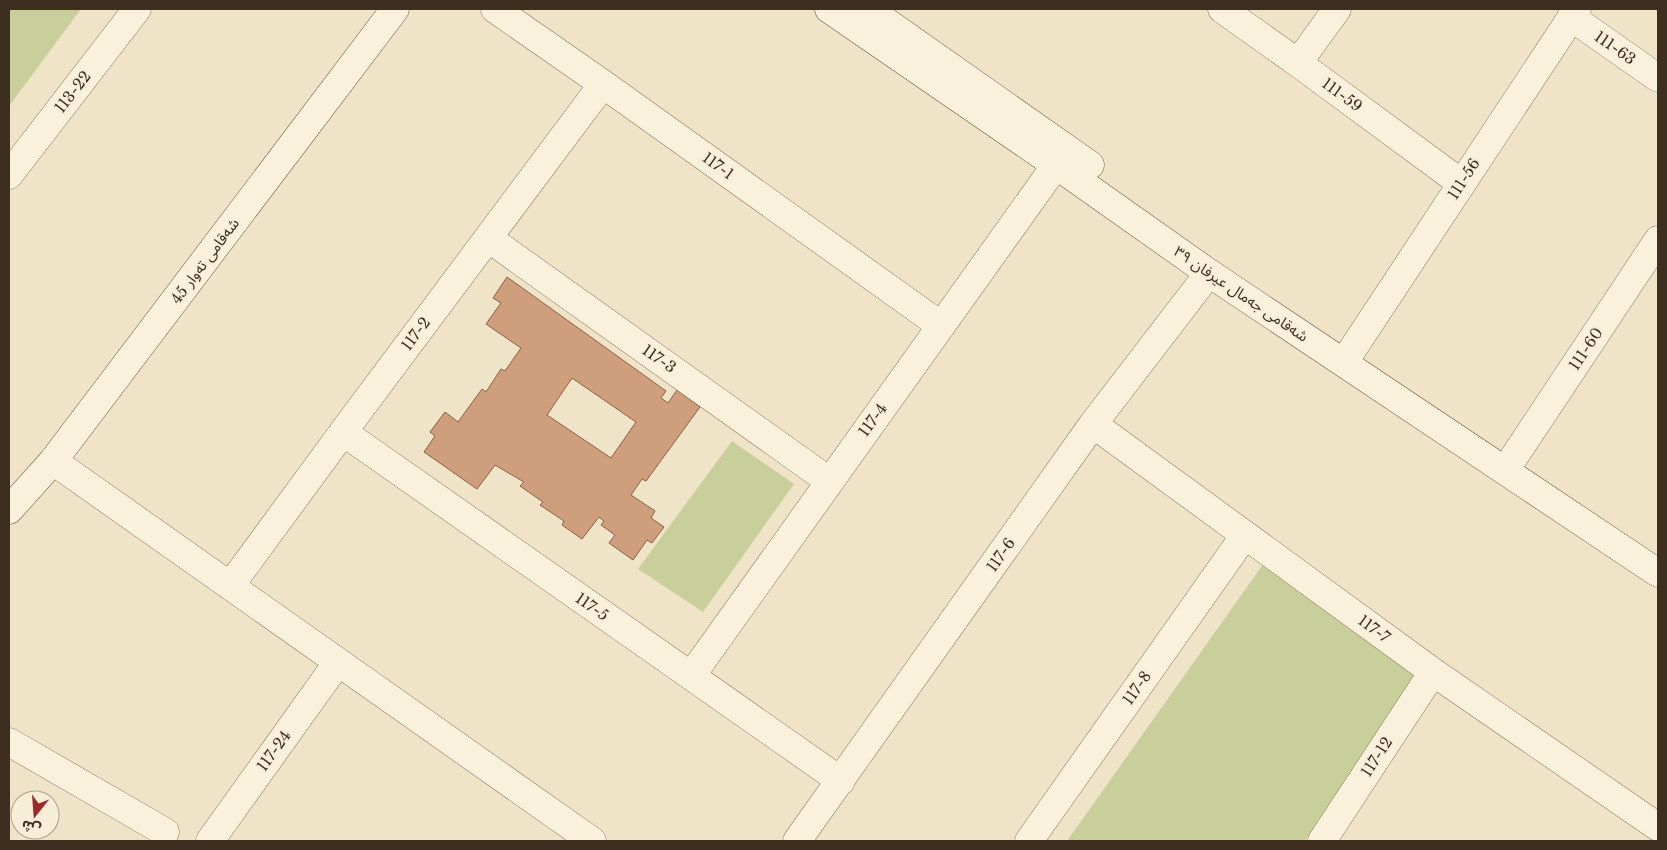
<svg xmlns="http://www.w3.org/2000/svg" width="1667" height="850" font-family="'Libre Baskerville','Noto Sans Arabic',serif">
<style>
.green{fill:#c9cf9b}
.building{fill:#cf9f7d;stroke:#8d5f41;fill-rule:evenodd}
.lines{fill:none;stroke-linecap:round;stroke-linejoin:round}
.street-casing{stroke:#8d765c;stroke-width:29}
.secondary-casing{stroke:#6f573f;stroke-width:29}
.street{stroke:#faf1dc;stroke-width:28}
.secondary{stroke:#faf1dc;stroke-width:28}
.labels{text-anchor:middle;stroke-width:4;stroke-linejoin:round;paint-order:stroke}
.street-label{font-size:15px;fill:#3d2e20;stroke:#f7eed8}
</style>
<rect width="100%" height="100%" fill="#f0e4c8"/>
<path class="green" d="M9,9h72l-72,97z
M732,441l62,43 -91,128 -65,-43z
M1264,563l156,111 -115,167h-238z"/>
<path class="building" d="M507,277l159,114 -5,7 7,5 9,-13 23,17 -54,74 -4,-2 -11,16 24,16 -4,7 13,9 -12,16 -5,-3 -14,20 -24,-17 6,-8 -14,-10 3,-4 -5,-4 -17,22 -20,-14 2,-4 -24,-16 3,-3 -23,-16 4,-4 -29,-17 -18,24 -53,-37 11,-16 -5,-4 15,-20 13,10 24,-33 4,3 15,-23 4,2 16,-23 -35,-24 15,-21 -8,-5zM572,378l64,44 -25,36 -64,-43z"/>
<g class="lines">
<g class="street-casing">
<path id="street" d="M495,9l108,75 337,241
M1222,9l76,54 163,120
M1571,17l87,61
M1298,63l39,-54
M9,175l128,-166
M488,238l341,243
M1352,350l225,-341
M1093,424l340,248 225,155
M343,432l498,349
M1514,457l144,-217
M53,461l539,380
M230,586l113,-154 260,-348
M691,676l365,-511
M9,742l156,90
M210,841l128,-179
M797,841l296,-417 116,-151
M1029,841l216,-306
M1322,841l111,-169"/>
</g>
<g class="secondary-casing">
<path id="secondary" d="M829,9l227,156 153,108 449,300
M868,9l222,156
M9,510l44,-49 342,-452"/>
</g>
<use href="#street" class="street"/>
<use href="#secondary" class="secondary"/>
</g>
<g class="labels">
<g class="street-label">
<text transform="translate(1615 48) rotate(35)" y="5">111-63</text>
<text transform="translate(73 92) rotate(-52)" y="5">113-22</text>
<text transform="translate(1342 95) rotate(36)" y="5">111-59</text>
<text transform="translate(718 166) rotate(36)" y="5">117-1</text>
<text transform="translate(1464 179) rotate(-57)" y="5">111-56</text>
<text transform="translate(205 261) rotate(-53)" y="5">شەقامی تەوار 45</text>
<text transform="translate(1241 294) rotate(34)" y="5">شەقامی جەمال عیرفان ٣٩</text>
<text transform="translate(416 334) rotate(-53)" y="5">117-2</text>
<text transform="translate(1586 349) rotate(-56)" y="5">111-60</text>
<text transform="translate(659 359) rotate(35)" y="5">117-3</text>
<text transform="translate(873 420) rotate(-54)" y="5">117-4</text>
<text transform="translate(1001 555) rotate(-55)" y="5">117-6</text>
<text transform="translate(592 607) rotate(35)" y="5">117-5</text>
<text transform="translate(1374 629) rotate(36)" y="5">117-7</text>
<text transform="translate(1137 688) rotate(-55)" y="5">117-8</text>
<text transform="translate(274 751) rotate(-54)" y="5">117-24</text>
<text transform="translate(1377 757) rotate(-57)" y="5">117-12</text>
</g>
</g>
<rect width="1667" height="850" fill="none" stroke="#3d2e20" stroke-width="20"/>
<g transform="translate(35 815) rotate(197)"><circle r="24" fill="#f7eed8" stroke="#ada18e"/>
<path d="M0-4L9 19L0 12L-9 19Z" fill="#9e2a2b"/>
<text y="-8" font-size="14" font-weight="bold" text-anchor="middle" fill="#3d2e20">ش</text>
</g>
</svg>
